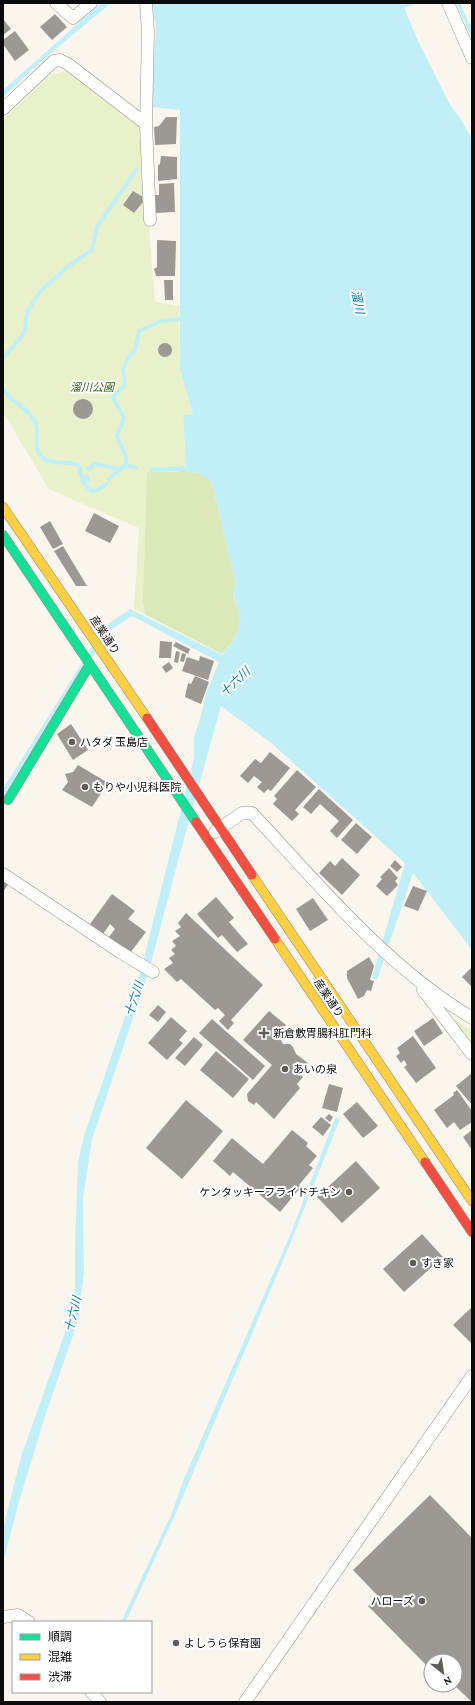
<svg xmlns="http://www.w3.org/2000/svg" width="475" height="1705" font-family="'Crimson Pro','Noto Sans JP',serif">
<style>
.green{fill:#e9f1ca}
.forest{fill:#dbe9b8}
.water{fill:#c0eff8}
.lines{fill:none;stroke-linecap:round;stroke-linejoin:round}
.stream{stroke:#c0eff8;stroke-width:4}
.building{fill:#9c9894}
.street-casing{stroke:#93908d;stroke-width:13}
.fast-casing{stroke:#898783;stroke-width:10}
.slow-casing{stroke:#898783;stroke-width:10}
.jam-casing{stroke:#898783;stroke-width:10}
.street{stroke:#fefefc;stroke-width:12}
.fast{stroke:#16e098;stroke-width:9}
.slow{stroke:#ffcf43;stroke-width:9}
.jam{stroke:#f24e42;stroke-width:9}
.poi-dot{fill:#5f5d5a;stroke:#fff;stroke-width:1.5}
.labels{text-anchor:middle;stroke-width:4;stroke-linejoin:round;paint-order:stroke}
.park-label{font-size:11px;font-style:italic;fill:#366816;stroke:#fff}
.street-label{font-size:11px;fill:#0b0b0b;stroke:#fff}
.poi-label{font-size:11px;fill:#0b0b0b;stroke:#fff;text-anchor:start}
.water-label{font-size:12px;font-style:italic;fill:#0980a7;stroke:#fff}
</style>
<rect width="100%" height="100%" fill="#faf5ed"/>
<path class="green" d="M68,70l73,57 14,175 24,4 1,63 13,46 -10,1 3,51 -36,1 35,4 22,4 15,178 -83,-43 -5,-1 5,-82 -90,-39 -46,-77v-293l48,-44z
M447,1014l25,17v14z"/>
<path class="forest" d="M182,470l25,6 5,7 24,101c-7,18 3,18 4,34 1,14 -9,26 -18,36l-76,-39 -3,-13 4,-130h30z"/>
<path class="water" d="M101,3h10l-66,55 -42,39v-7z
M152,3h250l15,36 33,66 10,13 12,21v811l-59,-77 -36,107 -5,-2 33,-115 -135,-121 -49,-36 -36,129 -37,139 -56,165 -9,59 1,74 -6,49 -32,92 -26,85 -17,64v-33l18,-72 47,-133 7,-35v-44l3,-83 7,-29 56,-163 53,-212v-21l6,-18 6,-25 13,-32 -87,-46 -23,15 -106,169v-11l102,-163 25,-17 92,46c8,-10 20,-24 18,-38 -2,-15 -10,-17 -4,-33l-24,-101c-13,-17 -43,-11 -62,-11v-4l36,-2 -3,-51h10l-13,-46v-259l-29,-3 5,-82z
M335,1118l5,1 -47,118 -118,278 -48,104 -2,3h-4l50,-107 13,-36 107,-246z"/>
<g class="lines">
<path class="stream" d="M458,3l14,31
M403,7l9,-4
M3,358l19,-22 3,-7 2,-17 13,-20 26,-24 26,-18 5,-23 39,-57
M3,389c8,14 25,18 32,33 6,11 -4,25 7,35 11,10 24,2 36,8 5,11 2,19 15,26l5,-1 8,-6
M126,465v-9l-9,-19 7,-19 -11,-20c11,-18 14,-3 10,-29l6,-13 6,-5 4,-20 22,-10 19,-2
M88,469l8,-5 22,5
M109,479l14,-12 3,-2 10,3
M82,481l6,-1 -1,-4"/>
</g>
<path class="building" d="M55,14l12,13 -15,13 -12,-13z
M3,19l8,10 -8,6z
M15,31l14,19 -14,11 -12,-17v-4z
M166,117h11l-1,27 -21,1 -1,-18 5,-1z
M161,156l16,1v22l-19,2v-16l2,-1z
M174,183l1,29 -20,1v-18h4v-11z
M133,191l10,6 -1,1 1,4 -9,11 -11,-8z
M157,240l19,1 -1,35h-19l-2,-7 3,-2z
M164,280h9v20h-8z
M158 350a7 7 0 1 1 14 0a7 7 0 1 1-14 0Z
M73 409a10 10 0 1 1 20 0a10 10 0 1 1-20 0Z
M94,513l25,13 -9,17 -25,-12z
M50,521l13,23 -10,5 -13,-22z
M63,546l24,40h-11l-22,-35z
M160,641l12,1 -1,16h-12z
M176,642l14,7 -2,5 -15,-8z
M176,651l4,1 -2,11 -4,-1z
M182,653l4,1 -2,8 -4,-1z
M200,656l14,5 -6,19 -26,-9 5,-14 12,4z
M169,662l4,6 -7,5 -4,-6z
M195,676l14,6 -8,22 -16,-7 3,-14 3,1z
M71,724l17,26 -15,10 -16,-26z
M270,752l20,16 -19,23 -3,-2 -4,4 -7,-6 5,-5 -8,-6 -6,7 -8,-7 15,-17 6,4z
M78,765l30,18 -16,24 -30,-17 6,-8 -3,-8 8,-2z
M297,770l19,17 -21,23 4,4 -7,7 -19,-17 4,-5 -3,-3z
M319,789l34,31 -16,18 -7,-7 9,-10 -19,-17 -9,10 -8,-7z
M356,823l16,14 -15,17 -16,-14z
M342,858l18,17 -18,20 -23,-22 11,-12 5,5z
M395,860l7,7 -5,5 -7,-6z
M389,868l9,10 -3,3 3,4 -11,11 -11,-10 6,-7 -2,-2z
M3,879l6,4 -6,9z
M413,886l14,5 -9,20 -14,-5z
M112,894l23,17 -7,8 18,13 -16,21 -22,-15 7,-9 -5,-5 -7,10 -13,-10z
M216,897l18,21 -5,4 19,22 -11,8 -15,-17 -4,3 -21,-24z
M313,898l15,22 -18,11 -14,-22z
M186,913l77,72 -32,35 3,3 -6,7 -9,-9 6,-6 -7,-7 -3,2 -34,-31 -4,3 -13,-13 9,-6 -4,-5 6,-4 -4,-4 5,-4 -4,-5 8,-5 -5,-5 6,-4 -3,-4z
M369,957l5,9 -4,14 4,1 -3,10 -4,-1 -3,6 -6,3 -11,-21v-7z
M472,967v20l-10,-10z
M158,1005l8,7 -8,10 -9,-7z
M269,1011l17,14 -8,9 5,10h7l3,3 3,7 12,9 -8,11 3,3 -6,7 3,4 -26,31 -18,-17 -2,3 -6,-4 -1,-7 25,-29 -29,-25z
M171,1017l16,14 -8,9 4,3 -16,17 -19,-17z
M433,1018l10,15 -19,13 -10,-15z
M212,1019l53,47 -12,14 -54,-47z
M413,1036l23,32 -20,15 -12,-16 3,-2 -3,-5 -3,3 -5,-7 4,-3 -3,-5z
M194,1037l9,8 -18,21 -10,-8z
M216,1051l33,28 -16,19 -33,-28z
M472,1073v32l-16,-19z
M329,1084l14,4 -6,24 -15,-4z
M457,1090l15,21v11l-12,8 -6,-8 -7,6 -13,-18 20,-15 -1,-2z
M186,1100l37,31 -41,48 -36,-31z
M357,1102l21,24 -15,12 -20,-24z
M329,1114l4,3 -3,5 -5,-4z
M321,1117l10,8 -8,11 -11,-9z
M292,1130l16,13 -2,3 11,10 -8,9 4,3 -14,17 2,2 -21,25 -47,-40 -3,4 -17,-15 19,-23 31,26z
M472,1130v20l-9,-13z
M356,1161l24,27 -38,35 -25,-26z
M422,1234l21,23 -39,35 -21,-23z
M472,1307v37l-19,-19z
M430,1495l42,43v164l-17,-16v-25h-24v9l-63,-64 10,-10 -25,-26z
M446,1685h8l-4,4z"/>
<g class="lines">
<g class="street-casing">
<path id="street" d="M56,3l17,15 18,-15
M448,3l24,55
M3,109l51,-48 6,-1 8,4 78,60 4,96
M146,124l2,-93 -2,-28
M215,832l27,-19h10c68,73 134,153 220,205
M3,874l117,78 33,20
M423,990l49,64
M3,1617l15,-2 11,7
M91,1692l9,10
M245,1702l227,-326"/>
</g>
<g class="fast-casing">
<path id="fast" d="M3,535l193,287
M8,800l82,-136"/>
</g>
<g class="slow-casing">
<path id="slow" d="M3,507l144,211
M252,875l220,326
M275,939l150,223"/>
</g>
<g class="jam-casing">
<path id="jam" d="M147,718l105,157
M196,822l79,117
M425,1162l47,70"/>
</g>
<use href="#street" class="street"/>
<use href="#fast" class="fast"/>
<use href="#slow" class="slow"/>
<use href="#jam" class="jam"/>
</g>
<g class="poi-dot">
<circle cx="72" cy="742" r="4"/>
<circle cx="85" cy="787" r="4"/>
<path d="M262 1027h4v4h4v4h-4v4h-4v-4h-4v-4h4z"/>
<circle cx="285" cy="1069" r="4"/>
<circle cx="349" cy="1192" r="4"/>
<circle cx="413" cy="1263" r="4"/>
<circle cx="422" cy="1601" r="4"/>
<circle cx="176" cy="1643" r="4"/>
</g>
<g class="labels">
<g class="park-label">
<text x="92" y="391">溜川公園</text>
</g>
<g class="street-label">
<text transform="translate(105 635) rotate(56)" y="4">産業通り</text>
<text transform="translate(329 998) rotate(56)" y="4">産業通り</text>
</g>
<g class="poi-label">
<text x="80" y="746">ハタダ 玉島店</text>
<text x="93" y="791">もりや小児科医院</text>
<text x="273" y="1037">新倉敷胃腸科肛門科</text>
<text x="293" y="1073">あいの泉</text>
<text x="341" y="1196" text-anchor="end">ケンタッキーフライドチキン</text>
<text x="421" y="1267">すき家</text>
<text x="414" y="1605" text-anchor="end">ハローズ</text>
<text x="184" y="1647">よしうら保育園</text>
</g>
<g class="water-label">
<text transform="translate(358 302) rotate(79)" y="4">溜川</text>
<text transform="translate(235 682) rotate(-43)" y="4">十六川</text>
<text transform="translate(134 999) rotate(-72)" y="4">十六川</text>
<text transform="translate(73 1314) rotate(-76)" y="4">十六川</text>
</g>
</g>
<rect width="475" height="1705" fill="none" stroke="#0b0b0b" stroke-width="8"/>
<rect x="12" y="1621" width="140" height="72" fill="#ffffff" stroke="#9d9d9d"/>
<rect x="20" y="1634" width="20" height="6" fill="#16e098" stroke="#9d9d9d"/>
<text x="48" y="1641" font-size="12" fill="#0b0b0b">順調</text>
<rect x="20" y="1654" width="20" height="6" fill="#ffcf43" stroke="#9d9d9d"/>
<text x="48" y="1661" font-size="12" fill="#0b0b0b">混雑</text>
<rect x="20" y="1674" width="20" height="6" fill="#f24e42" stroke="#9d9d9d"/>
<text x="48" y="1681" font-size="12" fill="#0b0b0b">渋滞</text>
<g transform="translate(443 1673) rotate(150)"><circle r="19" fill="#ffffff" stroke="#9d9d9d"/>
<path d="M0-3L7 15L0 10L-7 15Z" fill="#5f5d5a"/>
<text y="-6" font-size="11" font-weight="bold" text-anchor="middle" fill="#0b0b0b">N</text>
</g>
</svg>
